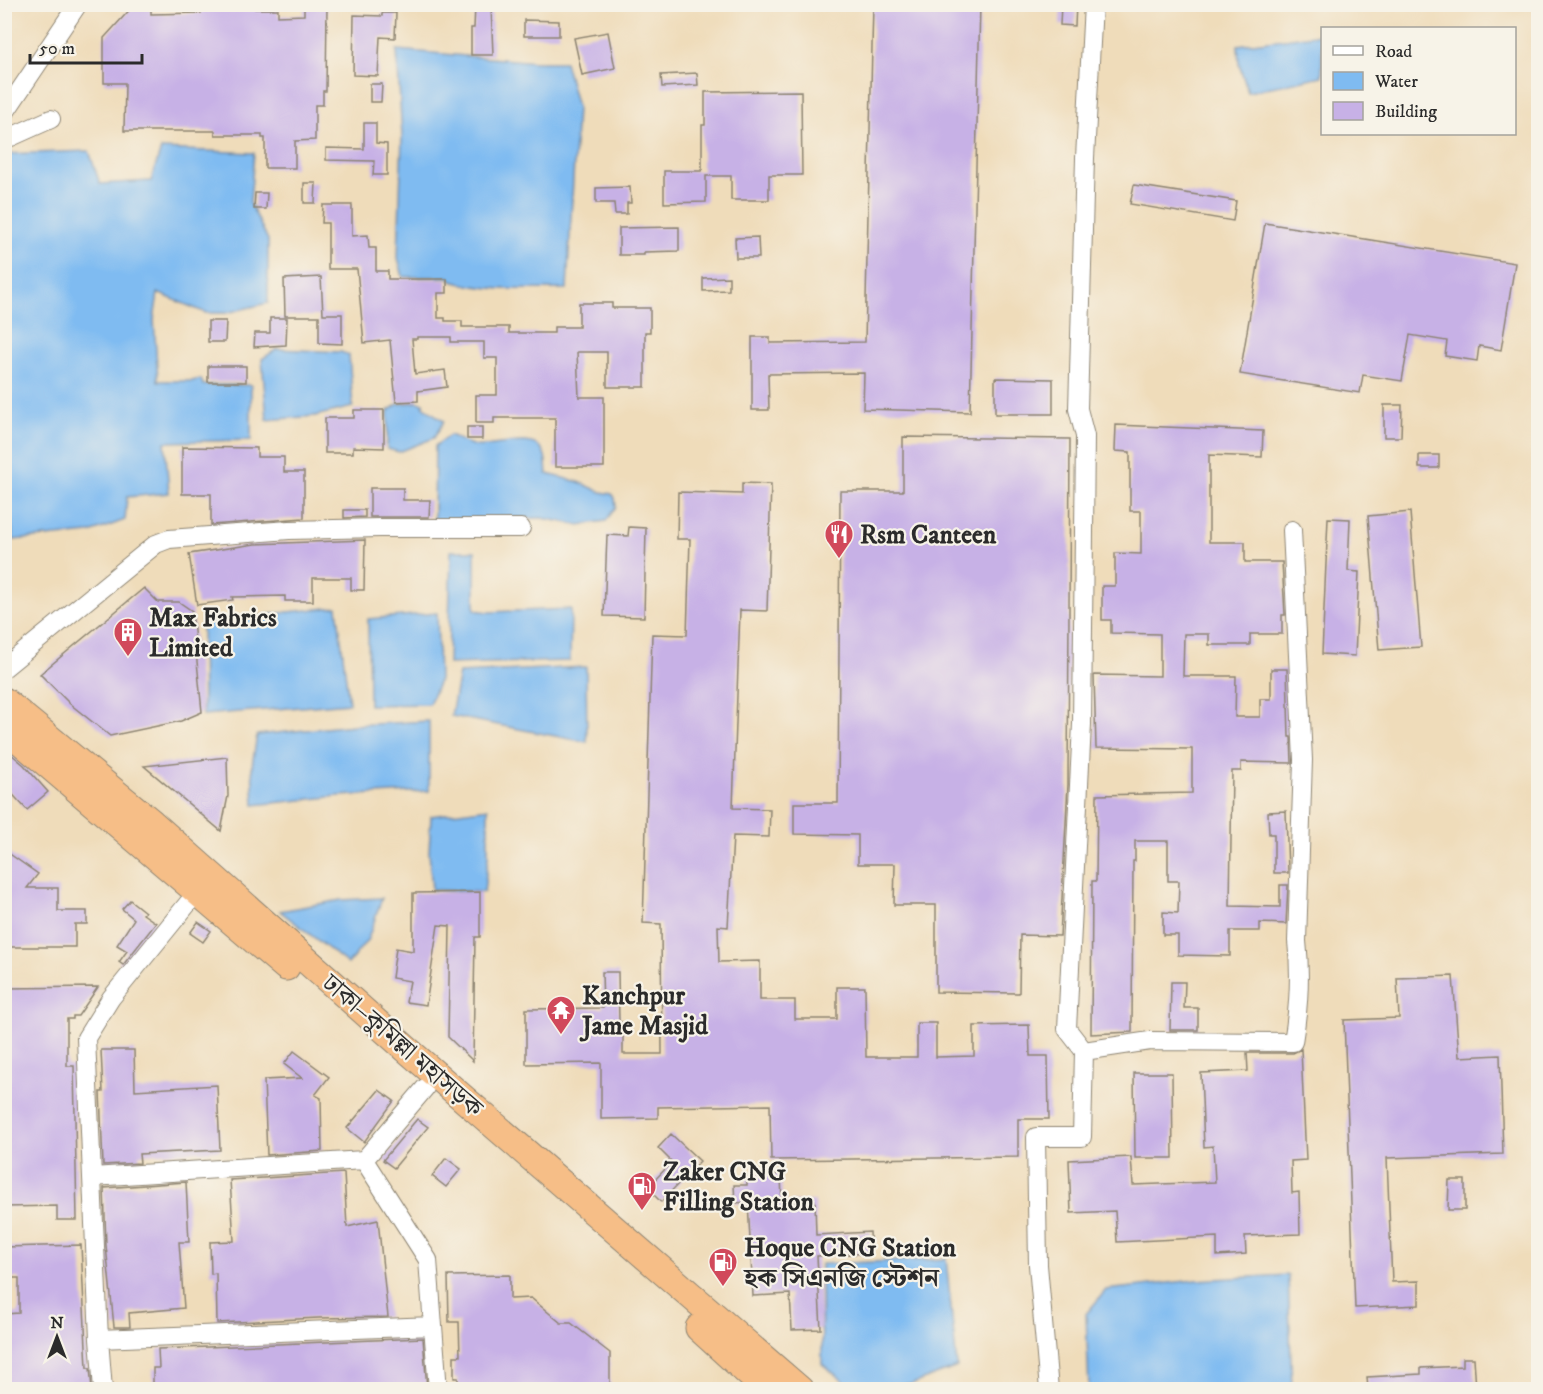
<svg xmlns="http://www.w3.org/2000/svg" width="1543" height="1394" font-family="'IM FELL DW Pica','Noto Serif Bengali',serif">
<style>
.water{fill:#7fbbf1;stroke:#55738e;stroke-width:1.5}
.building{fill:#c7b1e6}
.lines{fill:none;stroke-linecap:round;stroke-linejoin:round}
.minor-casing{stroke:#8d8472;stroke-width:20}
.highway-casing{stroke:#8d8472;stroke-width:29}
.minor{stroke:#fff;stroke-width:18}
.highway{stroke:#f6be87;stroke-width:27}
.labels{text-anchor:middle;stroke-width:4.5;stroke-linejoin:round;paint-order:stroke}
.poi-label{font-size:26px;font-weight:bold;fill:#2b2b2b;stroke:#f7f3e8;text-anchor:start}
.street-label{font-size:26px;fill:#2b2b2b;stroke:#f7f3e8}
</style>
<rect width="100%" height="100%" fill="#f7f3e8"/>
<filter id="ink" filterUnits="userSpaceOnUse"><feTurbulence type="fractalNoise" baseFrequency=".0167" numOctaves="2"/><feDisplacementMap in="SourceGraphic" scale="12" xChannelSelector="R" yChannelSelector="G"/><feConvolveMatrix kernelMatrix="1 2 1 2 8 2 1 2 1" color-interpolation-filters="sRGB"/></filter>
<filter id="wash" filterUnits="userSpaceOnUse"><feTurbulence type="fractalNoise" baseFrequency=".008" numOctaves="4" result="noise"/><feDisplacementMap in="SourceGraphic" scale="24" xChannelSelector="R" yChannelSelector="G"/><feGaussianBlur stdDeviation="1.35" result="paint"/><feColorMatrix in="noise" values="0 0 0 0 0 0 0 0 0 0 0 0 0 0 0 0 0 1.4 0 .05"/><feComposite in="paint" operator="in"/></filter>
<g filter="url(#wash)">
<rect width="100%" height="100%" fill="#efdcba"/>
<path class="water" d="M388,5h61c-25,4 -36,9 -61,0z
M1322,34v42l-74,16 -9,-28 -1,-19z
M397,50l139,12h29l12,45 -10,182c-38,0 -79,3 -116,-8l-2,-4h-46l-5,-19 4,-121z
M161,149l93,4 -4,50 18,37v63l-42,10h-20l-48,-20 -4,27 4,61h34l9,-2 2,6h48v55l-86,2 4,51 -42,4 -2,23 -35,13 -77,7 -9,-79 1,-307 84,-3 11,33 51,-3z
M277,349l64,3 8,3 4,52 -38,9 -48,4 -5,-61z
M417,402l6,1 1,4 20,14 -10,17 -35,14 -12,-3 1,-38 10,-7z
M450,435c8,4 17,9 26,11 16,3 56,-14 67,5 4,6 3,17 4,23l32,8 22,10 11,2 3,4 1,9 -10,14 -27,4 -37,-7 -108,2 1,-74z
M451,551h24v59l14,2 82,-3 -1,52 -122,3z
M337,607l12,96 -146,12 -1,-95 30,1 46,-8z
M437,613l2,68 -10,23 -60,1 -1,-86z
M586,667l1,75 -136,-26 8,-43z
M429,721v70l-90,5 -85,9 -2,-39 5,-31 97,-10z
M488,808v49l-4,35 -52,-2 -3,-38 2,-36z
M382,898l-14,41 -20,25 -68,-53 61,-11z
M946,1259l11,108 -45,17 -62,2 -28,-22 -1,-100z
M1288,1275l4,114h-203l-3,-75 20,-24 90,-10z"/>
<g id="blocks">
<path class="building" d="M135,4h16v10l50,-1v-9h54v5h23v7l26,-1v-9h23l-1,85h-3v14h-8v35l-20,1v27h-30v-30h-3v-3h-47v-4h-91l1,-48h-21v-45z
M873,4h107l-10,408 -107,-3 1,-36 -96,1 1,36h-17v-73h18v6l95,-1z
M1061,4h15l-1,22 -15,-1z
M475,6h16l2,49h-22v-27h3z
M382,13h14l-1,25 -15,-1 -2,39 -25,-1 1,-60 28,1z
M524,20l35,1v15h-35z
M608,32l7,36 -33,7 -8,-37z
M697,73l1,12 -36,2 -1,-12z
M370,84h12l-1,18h-11z
M801,91l1,84h-33v25h-38v-24h-25v26l-42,1v-32h38v-46h3v-33z
M364,123h12v20l11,1v31h-14l1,-14 -48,-1v-12l38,1z
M304,183h12l-1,20h-11z
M1134,185l102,16 -3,20 -103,-17z
M630,187l1,16h-4v11h-12l-1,-11h-18v-15z
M255,193h12l-1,16h-12z
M323,205h29v31l16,-1 1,13h7v23h12v8h59v14h-9v25h7v3h17v6h47v6h45v-6h25v-24h33v5h38v24h-5v55h-38v-35h-30l2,45h25v70h-49v-49h-61v5h-18v-28h21v-37h-13v-16h-33v-5h-34v2h-5l3,35 30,-4 2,17 -29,4v10l-22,1 -6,-62 -26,3 -7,-74h-29v-46h-6z
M1265,223l250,40 -14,87 -22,-4 -2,15 -32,-5 2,-15 -37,-6 -8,46 -39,-6 -3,18 -120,-19z
M679,227v24l-35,1v3h-25v-27z
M758,237l1,21h-23l-1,-20z
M321,277l2,37h19v30l-23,-1v-27h-34l-1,-37z
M729,277v13l-26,1v-13z
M270,318h17l-1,27 -32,2 1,-14h15z
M208,321h18l-1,21h-17z
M208,366h38v16h-38z
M995,378l58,1v35h-58z
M1384,405h18l-1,32h-17z
M354,410h30v38l-31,-1v6h-28v-35h29z
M1116,425l147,6 -1,26 -53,-2v87h36v20h37l3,53h-3v19h-32v11h-41v-11h-25l-1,42h53l-1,41h25v-18h11v-30h16l2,68h2l1,26 -51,-1v9h-9l-2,135 50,1v-22h8l-2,39 -26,-1v8h-30v25l-52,-1v-20h-15v-23l15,1 1,-32h-11v-40h-33v20h-2l-1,171 -41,2 1,-153h4l1,-86 95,-2v-44l-96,-1 -2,-73 66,1v-42l-49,-1v-13h-9v-34h13v-33l26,1v-43h-11v-59l-15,-1z
M467,427h15v12h-15z
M903,437l167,2 -2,345 -8,152 -40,-1 -1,58 -83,-1v-87h-42l1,-41h-37v-29l-64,-1v-31h44l2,-312h63z
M182,447l75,1v9h27v15h20v46l-93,7v-31h-29z
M1419,455h20v13h-20z
M742,483l29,1 -4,127 -27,-1 -7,198 37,1 -1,28 -36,-1 -5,91 -10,-1 1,36 41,-1v39h35v19h42v-32h28l1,70h51v-34h19v34l38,-1v-30l55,-1 1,31h18l1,63h-31v38l-247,3 -1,-55 -112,2v11l-57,1v-56l-75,1v-55l77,-1 -1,-36h16l1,50h4v32h39l-1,-130 -18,-1 9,-289 35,1 3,-96h-13l1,-47 64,2z
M370,488h33v12h27l-1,17h-59z
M344,510h21v7l-21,1z
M1410,512l11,135 -42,3 -11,-134z
M1328,518l22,1 -2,52 11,1 -4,84 -33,-2z
M629,527l17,1 -2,89 -40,-1 3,-81 21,1z
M365,540l-1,50h-13v-12h-38v23h-28v-5l-53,1 1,3 -36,5 -8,-51 66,-10z
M144,588l14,14h21l13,9 10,101 -21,9 -71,15 -40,-32 -30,-30z
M4,748l20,17 24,27 -21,18 -23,-25z
M227,757l1,39 -7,35 -77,-65z
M1286,811l2,62h-14v-39h-5l-1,-22z
M4,850l34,24 -11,14h31v23h29v13h-12v23h-70z
M480,892v45h-5l-2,124 -25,-24 2,-111 -12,-1 -12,80 -20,-3 4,-21 -18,-3 4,-30 17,3v-58z
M130,900l15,12 -2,2 13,9 -33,42 -4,-3 8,-11 -10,-6 17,-26 -12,-10z
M198,922l13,9 -8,11 -13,-9z
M1453,976l6,81 41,-2 3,99 -116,4 5,124 27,-1v24l-64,3 -11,-288 55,-2 -2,-40z
M1171,982h14l-1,26h14v22h-28z
M98,987l-20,29h-5v3h-6v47h7l3,154h-20v-14l-53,1 1,-219z
M1301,1049l5,111 -15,1 1,32 7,-1 1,42 -55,2 1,18 -29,2v-19l-100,5 -2,-31 -44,2 -2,-53 62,-3 2,28 82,-3 -2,-36 -9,1 -3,-74 47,-2 -1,-18h46z
M101,1050h33l1,40 82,-5 3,65 -81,4 1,9 -37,2 -3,-73h3z
M294,1051l35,26 -14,18 6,3 1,53 -55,4 -3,-75 38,-2 -18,-14z
M1134,1073h38l1,85h-38z
M379,1090l15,11 -30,41 -17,-14z
M417,1119l11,8 -34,41 -11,-8z
M671,1134l29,27 -39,41 -14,-14 25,-26 -14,-14z
M446,1158l15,11 -15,18 -14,-11z
M344,1173l3,54 31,-7 10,97 -69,1 -102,5 -1,-50 -5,1 -1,-32 24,-1 -4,-61z
M781,1174l1,29 33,-2 1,34 54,-3 1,21 -54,3 4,73 -29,1 -2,-36 -37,2 -5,-94 -13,1 -1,-18h13v-10z
M1449,1180h16v30h-17z
M186,1182l3,60h-10l5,66 -55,5 1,14h-16l-8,-82 -2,-57z
M81,1245l6,123h3l2,21h-88v-75l15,-1v-35h-15v-31z
M510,1275v24l21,-1 30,25h10l39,30v36h-152v-11h-4v-22h6l-1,-34h-10l-1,-46z
M423,1338l4,51h-274v-21h6l-1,-19z
M1463,1358h11l2,31h-108l-1,-12 54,-3v-6l42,-2z"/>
</g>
</g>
<g filter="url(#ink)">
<use href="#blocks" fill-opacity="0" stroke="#8d8472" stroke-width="1.5"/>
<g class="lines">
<g class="minor-casing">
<path id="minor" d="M4,114l74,-110
M4,137h7l40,-18
M4,668l152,-124 13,-5 120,-9 91,-2h141
M1084,1051l66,-10 143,1c6,-35 8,-66 4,-101l6,-181 -11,-230
M364,1160l61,-72
M92,1177l272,-17 64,100 5,66 -334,13 -13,-301 25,-40 87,-107
M433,1326l5,64
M99,1339l4,51
M1049,1390l-11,-125 -2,-128h46l2,-86 -17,-22 15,-305 3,-288 -7,-27 7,-251 8,-154"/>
</g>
<g class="highway-casing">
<path id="highway" d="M4,701l148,122 252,224 396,343
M4,727l282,240
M699,1328l68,62"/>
</g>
<use href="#minor" class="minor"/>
<use href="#highway" class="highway"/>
</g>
</g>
<defs>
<g id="restaurant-pin" transform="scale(1.5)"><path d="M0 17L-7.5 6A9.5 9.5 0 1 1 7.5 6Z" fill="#d1495b" stroke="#f7f3e8"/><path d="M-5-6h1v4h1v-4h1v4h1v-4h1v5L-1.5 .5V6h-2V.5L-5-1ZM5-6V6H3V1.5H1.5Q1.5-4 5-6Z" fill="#fff"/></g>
<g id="building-pin" transform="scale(1.5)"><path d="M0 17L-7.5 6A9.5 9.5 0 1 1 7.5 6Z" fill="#d1495b" stroke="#f7f3e8"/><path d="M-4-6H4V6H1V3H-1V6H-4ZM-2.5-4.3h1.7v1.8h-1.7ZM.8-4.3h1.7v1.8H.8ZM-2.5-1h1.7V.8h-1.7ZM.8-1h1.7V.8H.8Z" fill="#fff"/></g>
<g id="temple-pin" transform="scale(1.5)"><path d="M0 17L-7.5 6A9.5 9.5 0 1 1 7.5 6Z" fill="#d1495b" stroke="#f7f3e8"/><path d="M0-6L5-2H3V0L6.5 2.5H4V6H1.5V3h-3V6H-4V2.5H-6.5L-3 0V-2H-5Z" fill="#fff"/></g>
<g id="fuel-pin" transform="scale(1.5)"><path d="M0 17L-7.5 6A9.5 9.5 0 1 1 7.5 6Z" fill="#d1495b" stroke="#f7f3e8"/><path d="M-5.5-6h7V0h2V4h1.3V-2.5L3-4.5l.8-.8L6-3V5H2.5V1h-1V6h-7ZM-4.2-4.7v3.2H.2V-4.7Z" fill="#fff"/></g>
</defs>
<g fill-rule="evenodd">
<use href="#restaurant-pin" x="839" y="534"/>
<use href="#building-pin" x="128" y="632"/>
<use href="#temple-pin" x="561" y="1010"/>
<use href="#fuel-pin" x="642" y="1186"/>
<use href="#fuel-pin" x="723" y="1262"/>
</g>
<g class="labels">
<g class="poi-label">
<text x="860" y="543">Rsm Canteen</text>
<text x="149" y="626">Max Fabrics<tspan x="149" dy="30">Limited</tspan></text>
<text x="582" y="1004">Kanchpur<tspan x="582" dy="30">Jame Masjid</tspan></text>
<text x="663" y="1180">Zaker CNG<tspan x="663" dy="30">Filling Station</tspan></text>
<text x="744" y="1256">Hoque CNG Station<tspan x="744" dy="30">হক সিএনজি স্টেশন</tspan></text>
</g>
<g class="street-label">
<text transform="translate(403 1045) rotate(41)" y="9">ঢাকা–কুমিল্লা মহাসড়ক</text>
</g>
</g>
<rect width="1543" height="1394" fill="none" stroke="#f7f3e8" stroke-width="24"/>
<rect x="1321" y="27" width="195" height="108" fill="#f7f3e8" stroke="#a5a39c" stroke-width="1.5"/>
<rect x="1333" y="46" width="30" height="9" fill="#ffffff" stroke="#a5a39c" stroke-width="1.5"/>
<text x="1375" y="57" font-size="18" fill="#2b2b2b">Road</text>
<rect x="1333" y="72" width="30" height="18" fill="#7fbbf1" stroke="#a5a39c" stroke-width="1.5"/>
<text x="1375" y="87" font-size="18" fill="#2b2b2b">Water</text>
<rect x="1333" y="102" width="30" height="18" fill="#c7b1e6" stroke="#a5a39c" stroke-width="1.5"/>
<text x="1375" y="117" font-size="18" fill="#2b2b2b">Building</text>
<g transform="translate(57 1337)" stroke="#f7f3e8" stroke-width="4.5" paint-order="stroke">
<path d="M0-4.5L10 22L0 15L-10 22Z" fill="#2b2b2b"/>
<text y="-9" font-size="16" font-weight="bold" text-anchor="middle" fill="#2b2b2b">N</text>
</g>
<path d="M30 54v9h112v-9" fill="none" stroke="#2b2b2b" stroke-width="3"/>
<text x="39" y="54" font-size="18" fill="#2b2b2b" stroke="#f7f3e8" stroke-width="4.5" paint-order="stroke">50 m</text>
</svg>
